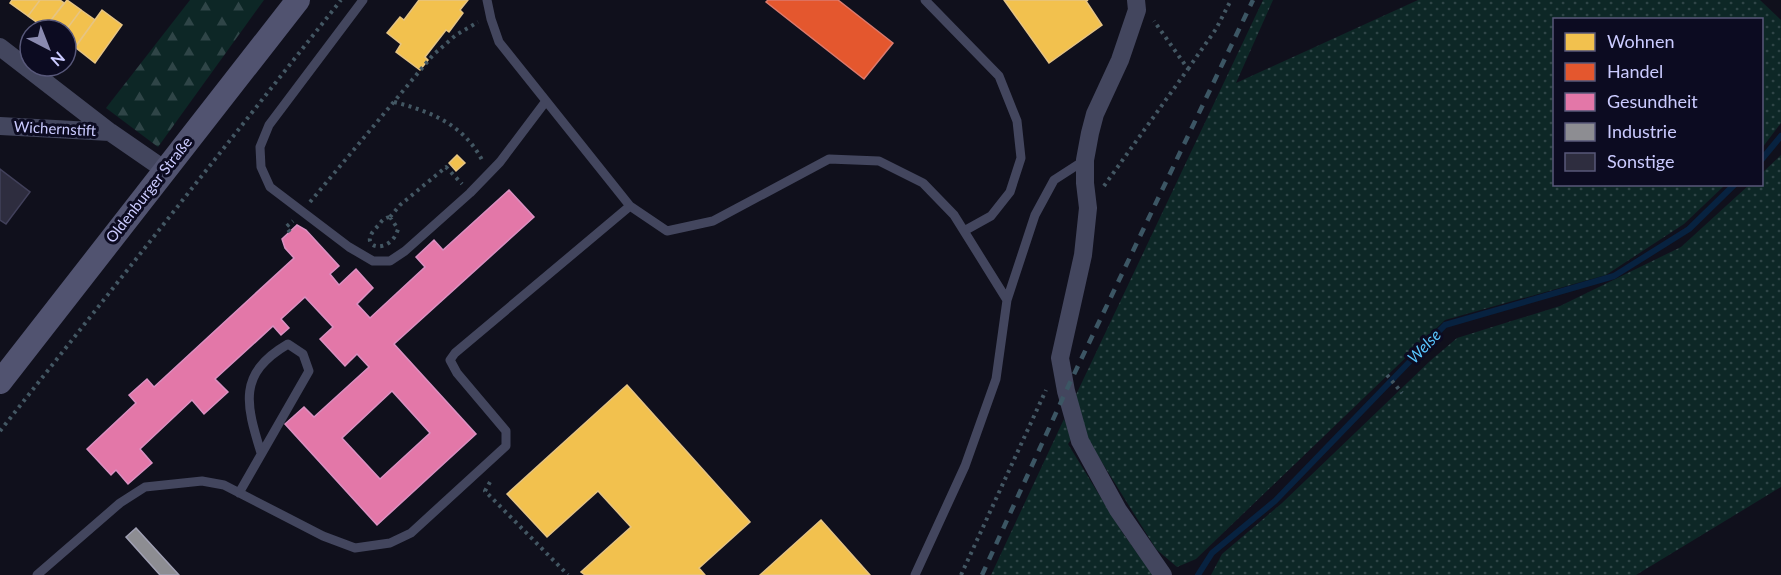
<svg xmlns="http://www.w3.org/2000/svg" width="1781" height="575" font-family="Lato,sans-serif">
<style>
.grass{fill:url(#grass-dots)}
.forest{fill:url(#forest-firs)}
.homes{fill:#f2c14e;stroke:#e6c483;stroke-width:1.5}
.shops{fill:#e4572e;stroke:#dc7a6d;stroke-width:1.5}
.health{fill:#e377a8;stroke:#dc90c2;stroke-width:1.5;fill-rule:evenodd}
.industry{fill:#8d8d92;stroke:#a0a0b3;stroke-width:1.5}
.lines{fill:none;stroke-linecap:round;stroke-linejoin:round}
.stream{stroke:#072240;stroke-width:6}
.building{fill:#2e2d3f;stroke:#42415b;stroke-width:1.5}
.path{stroke:#435763;stroke-width:4;stroke-dasharray:3 4.5;stroke-linecap:butt}
.lane{stroke:#43465e;stroke-width:9}
.street{stroke:#43465e;stroke-width:18}
.secondary{stroke:#515370;stroke-width:24}
.rail{stroke:#3c5664;stroke-width:4.5;stroke-dasharray:9 8;stroke-linecap:butt}
.labels{text-anchor:middle;stroke-width:6;stroke-linejoin:round;paint-order:stroke}
.street-label{font-size:15px;fill:#cbcbff;stroke:#0c0b21}
.water-label{font-size:16px;font-style:italic;fill:#59c6ff;stroke:#0c0b21}
</style>
<defs>
<pattern id="grass-dots" width="8" height="8" patternUnits="userSpaceOnUse" patternTransform="scale(1.5)"><rect width="8" height="8" fill="#0d2726"/><path d="M2 2h.1M6 6h.1" fill="none" stroke="#2f4547" stroke-width="1.8" stroke-linecap="round"/></pattern>
<pattern id="forest-firs" width="22" height="20" patternUnits="userSpaceOnUse" patternTransform="scale(1.5)"><rect width="22" height="20" fill="#0d2726"/><path d="M5 1l3.5 6h-7zM16 11l3.5 6h-7z" fill="#2f4547"/></pattern>
</defs>
<rect width="100%" height="100%" fill="#10101c"/>
<path class="grass" d="M1263,0h10l-37,83 182,-83h342l21,20v103l-19,25v-128h-208v164l171,1 -41,39 -78,51 -161,45 -249,239 -19,8 -21,-18 -68,-109 -14,-41z
M1781,155v332l-145,88h-425l11,-21 60,-51 148,-142 27,-23 103,-32 121,-59 68,-62 13,-1v-11z
M1064,419l8,19 -4,6 54,88 31,43h-162z"/>
<path class="forest" d="M190,0h74l-106,147 -52,-39z"/>
<path class="homes" d="M12,0h28l-12,16 -18,-13z
M40,0h20l4,3 -19,25 -17,-12z
M67,0l14,10 -15,20h-10l-8,-6z
M419,0h49l-8,10 3,3 -14,19 -3,-2 -21,27 3,3 -8,10 -24,-18 5,-8 -14,-11 13,-16 4,3z
M1004,0h84l-2,1 16,24 -53,38z
M81,10l14,10 -18,25 -11,-8v-7z
M102,10l20,15 -27,38 -20,-16z
M457,155l8,8 -9,8 -7,-8z
M627,385l123,137 -51,46 6,7h-120l-4,-3 50,-45 -33,-36 -51,46 -40,-43z
M821,520l49,55h-110z"/>
<path class="shops" d="M768,0h70l55,43 -29,36 -98,-77z"/>
<path class="health" d="M509,190l25,27 -140,127 82,90 -99,91 -92,-101 19,-17 10,10 55,-50 -12,-13 -12,12 -25,-27 13,-12 -28,-30 -24,22 8,9 -8,7 -8,-9 -58,53 13,13 -24,22 -12,-14 -52,49 12,14 -24,21 -12,-14 -5,5 -24,-26 49,-46 -7,-8 18,-16 7,8 140,-129 -9,-10 -3,-9 15,-14 9,5 33,36 -9,8 9,11 17,-16 17,19 -16,16 13,14 55,-51 -9,-10 18,-17 9,10zM392,391l38,42 -50,46 -38,-41z"/>
<path class="industry" d="M136,528l43,47h-19l-34,-38z"/>
<g class="lines">
<path class="stream" d="M1762,159l19,-23
M1198,575l14,-22 63,-52 170,-176 169,-49 75,-47 46,-45"/>
</g>
<path class="building" d="M0,169l30,23 -24,32 -6,-4z"/>
<g class="lines">
<path class="path" d="M1188,69l28,-40 15,-29
M394,102c36,9 70,23 88,58
M1104,186l84,-117 -34,-48
M310,202l123,-147 23,-20 22,-13
M390,217l10,-12 46,-38 16,17
M390,217l8,12c-7,26 -41,20 -23,0 6,-6 7,-11 15,-12z
M290,232l-4,-5 7,-6
M1387,375l15,18
M0,431l341,-431
M490,482l-5,9 83,84
M961,575l85,-185"/>
<path class="lane" d="M363,0l-94,125 -9,22 1,20 9,20 79,60 24,14h17l15,-10 65,-58 30,-31 46,-61
M487,0l4,19 8,23 131,164 37,25 46,-10 116,-62 50,2 44,22 31,32 53,85
M925,0l74,76 18,45 4,37 -11,34 -19,24 -27,15
M239,493l70,-122 -6,-17 -15,-10c-51,30 -42,60 -27,109
M37,575l83,-72 25,-16 57,-6 22,4 99,51 32,12 35,-5 21,-10 95,-87v-15l-49,-58 -7,-13 5,-7 175,-147
M915,575l50,-109 31,-87 11,-79 28,-85 19,-35 31,-20"/>
<path class="street" d="M1136,0l1,10 -17,50 -25,54 -5,19 -5,27v23l3,25 -5,47 -23,103 6,33 14,50 38,69 45,65
M0,47l110,85 55,38
M0,126l110,6"/>
<path class="secondary" d="M0,382l298,-382"/>
<path class="rail" d="M982,575l84,-184 187,-391"/>
</g>
<g class="labels">
<g class="street-label">
<text transform="translate(55 129) rotate(3)" y="5">Wichernstift</text>
<text transform="translate(149 190) rotate(-52)" y="5">Oldenburger Straße</text>
</g>
<g class="water-label">
<text transform="translate(1424 346) rotate(-46)" y="6">Welse</text>
</g>
</g>
<rect x="1553" y="18" width="210" height="168" fill="#0c0b21" stroke="#58587a" stroke-width="1.5"/>
<rect x="1565" y="33" width="30" height="18" fill="#f2c14e" stroke="#58587a" stroke-width="1.5"/>
<text x="1607" y="48" font-size="18" fill="#cbcbff">Wohnen</text>
<rect x="1565" y="63" width="30" height="18" fill="#e4572e" stroke="#58587a" stroke-width="1.5"/>
<text x="1607" y="78" font-size="18" fill="#cbcbff">Handel</text>
<rect x="1565" y="93" width="30" height="18" fill="#e377a8" stroke="#58587a" stroke-width="1.5"/>
<text x="1607" y="108" font-size="18" fill="#cbcbff">Gesundheit</text>
<rect x="1565" y="123" width="30" height="18" fill="#8d8d92" stroke="#58587a" stroke-width="1.5"/>
<text x="1607" y="138" font-size="18" fill="#cbcbff">Industrie</text>
<rect x="1565" y="153" width="30" height="18" fill="#2e2d3f" stroke="#58587a" stroke-width="1.5"/>
<text x="1607" y="168" font-size="18" fill="#cbcbff">Sonstige</text>
<g transform="translate(48 48) rotate(138)"><circle r="28" fill="#0c0b21" stroke="#58587a" stroke-width="1.5"/>
<path d="M0-4.5L10 22L0 15L-10 22Z" fill="#8a8ab0"/>
<text y="-9" font-size="16" font-weight="bold" text-anchor="middle" fill="#cbcbff">N</text>
</g>
</svg>
